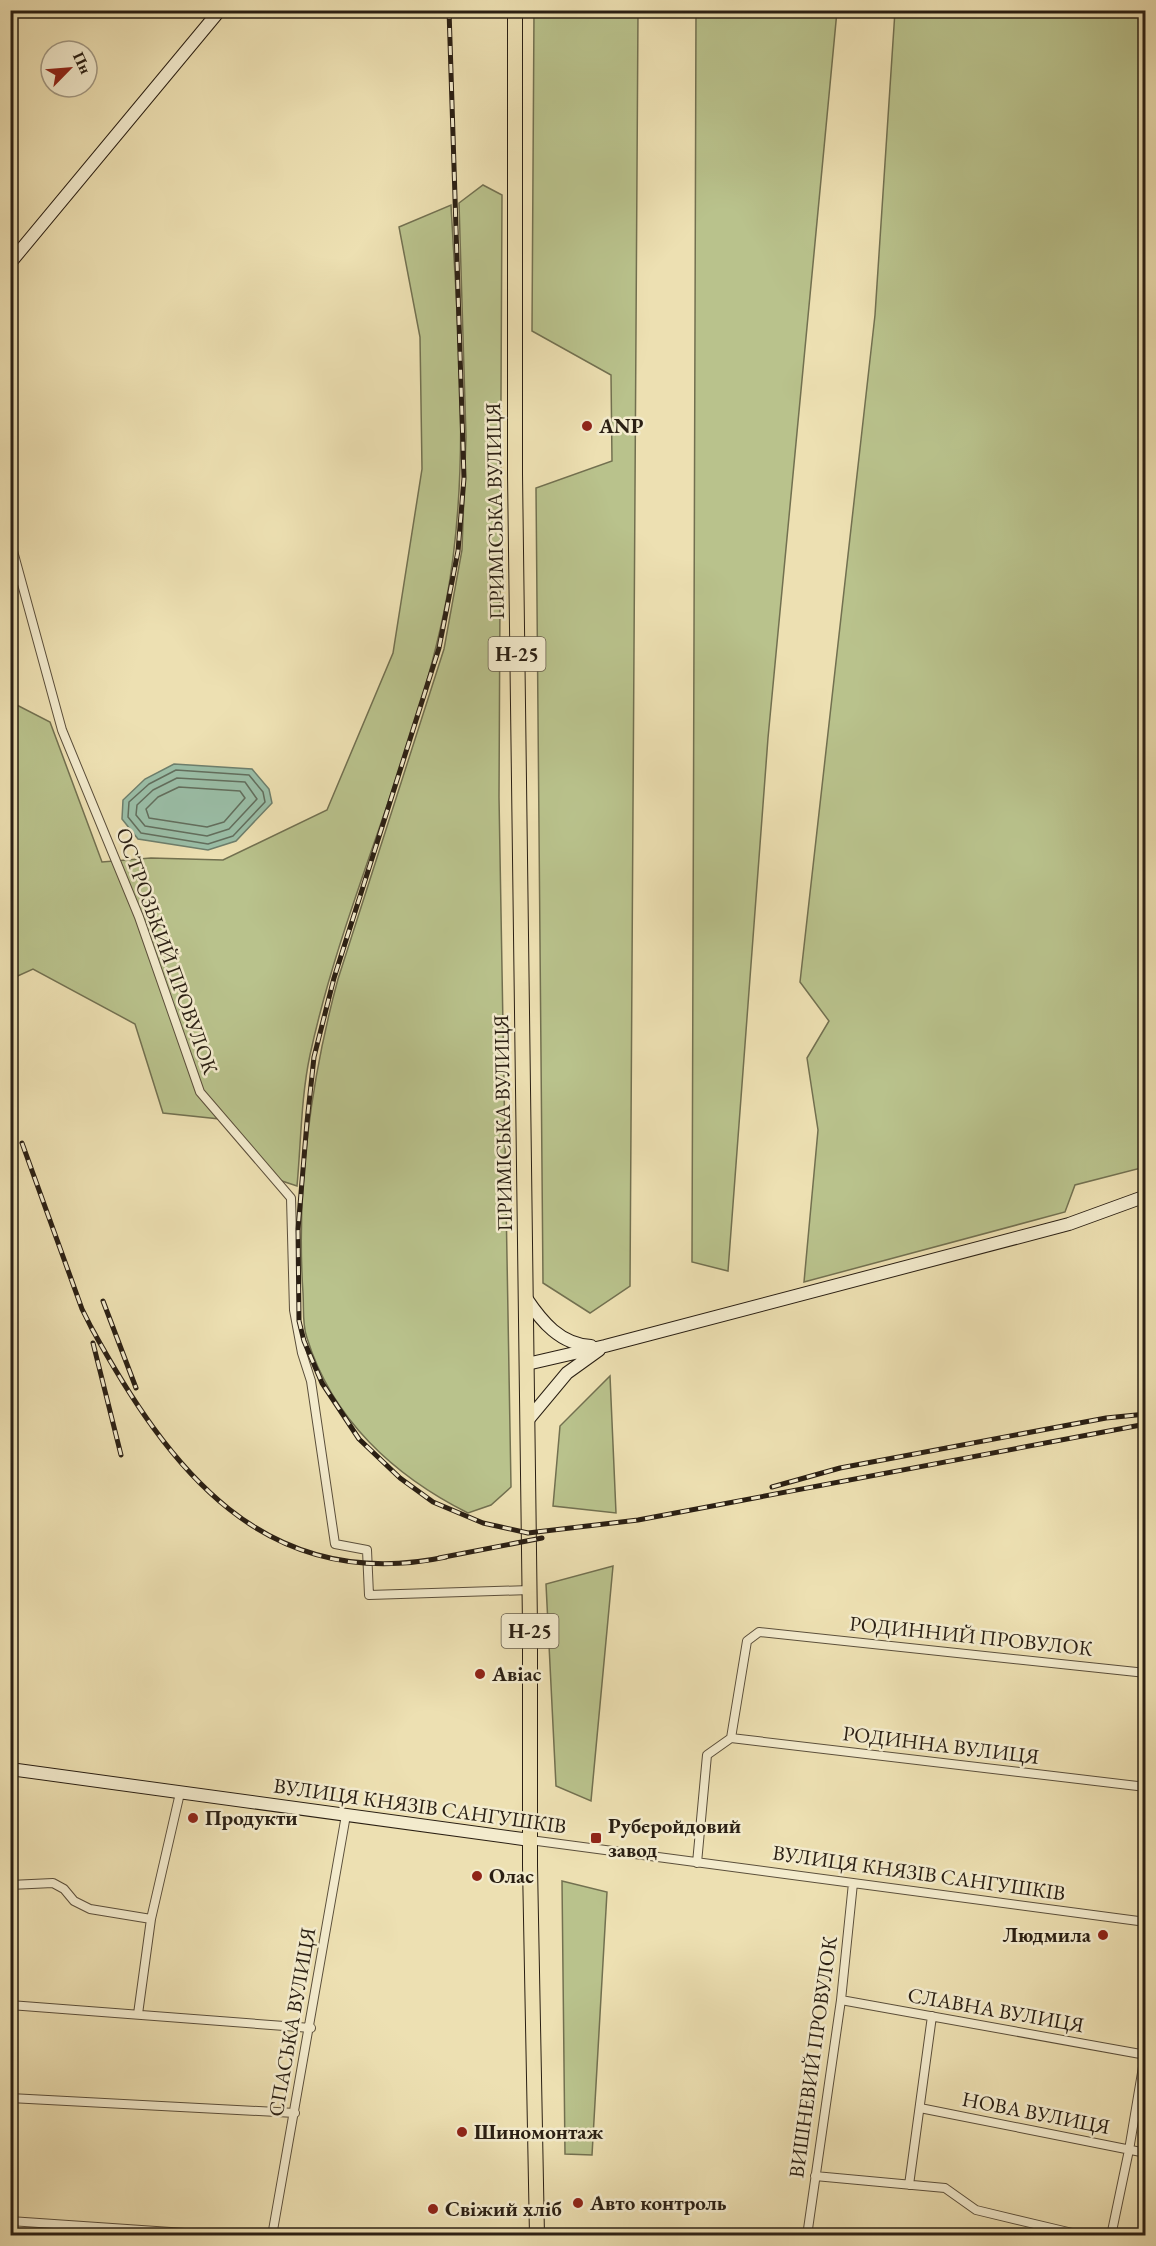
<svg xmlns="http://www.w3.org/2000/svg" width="1156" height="2246" font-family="'EB Garamond',serif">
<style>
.green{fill:#b9c28c;stroke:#727050;stroke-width:1.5}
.water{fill:#9abea7;stroke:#6d7e6c;stroke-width:1.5}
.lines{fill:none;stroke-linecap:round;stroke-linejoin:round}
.shore{stroke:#626e5d;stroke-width:1.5}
.street-casing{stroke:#5b4f3b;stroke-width:10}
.secondary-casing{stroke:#2a1f13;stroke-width:14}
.primary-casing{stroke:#2a1f13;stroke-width:16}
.street{stroke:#f3ebcd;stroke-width:8}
.secondary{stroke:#f3ebcd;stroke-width:12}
.primary{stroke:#ede0b2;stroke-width:14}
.rail-casing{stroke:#2a1f13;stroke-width:5}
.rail{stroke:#f3ebcd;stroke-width:3;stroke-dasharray:9;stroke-linecap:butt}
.poi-dot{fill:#8f2418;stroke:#f3ebcd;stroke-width:2}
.labels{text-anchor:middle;stroke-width:5;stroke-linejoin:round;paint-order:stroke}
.shield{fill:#f3ebcd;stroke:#665c4b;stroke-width:1.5}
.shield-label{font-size:20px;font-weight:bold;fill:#2a1f13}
.poi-label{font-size:21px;font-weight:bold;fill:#2a1f13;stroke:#f3ebcd;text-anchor:start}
.street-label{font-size:21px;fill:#2a1f13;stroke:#f3ebcd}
</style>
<rect width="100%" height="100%" fill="#ede0b2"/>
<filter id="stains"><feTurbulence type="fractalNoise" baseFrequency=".00333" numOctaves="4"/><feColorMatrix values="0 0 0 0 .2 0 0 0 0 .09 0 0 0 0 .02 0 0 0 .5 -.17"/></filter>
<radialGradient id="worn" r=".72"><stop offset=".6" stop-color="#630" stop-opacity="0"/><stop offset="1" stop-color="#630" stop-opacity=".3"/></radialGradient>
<path class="green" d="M534,11h104l-8,1275 -40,27 -47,-30 -7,-795 76,-27 -1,-86 -79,-44z
M696,11h141l-69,727 -40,533 -36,-9z
M895,11h250v1156l-70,18 -10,27 -261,70 14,-152 -11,-72 22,-37 -29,-39 75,-667z
M483,185l19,10 -3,602 12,690 -20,18 -23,8c-74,-37 -136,-94 -161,-175 -5,-13 -3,-31 -4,-45 -7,-104 8,-214 35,-314l106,-330 18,-99 4,-113 -7,-234z
M451,205c7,131 20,266 -5,397 -30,153 -103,300 -136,453 -9,42 -9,88 -13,131l-18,-6 -50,-60 -66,-7 -28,-89 -102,-55 -22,10v-277l39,20 52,140 49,-4 72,2 104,-50 66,-157 29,-184 -2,-132 -21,-110z
M610,1376l6,137 -63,-7 7,-80z
M613,1566l-22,235 -35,-15 -10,-202z
M562,1881l45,11 -15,263 -27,-1z"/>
<path class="water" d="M174,764l78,5 17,20 3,14 -36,38 -28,9 -70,-11 -16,-20 1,-19 22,-21z"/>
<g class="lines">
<path class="shore" d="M176,770l73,5 14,17 2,10 -32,34 -25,8 -67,-11 -13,-16 1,-15 20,-18z
M177,778l68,4 12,17 -28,30 -22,7 -62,-10 -9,-11 1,-10 16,-15z
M179,787l61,4 5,7 -21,24 -17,5 -58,-9 -3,-9 12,-12z"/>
<g class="street-casing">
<path id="street" d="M10,540l52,190 77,187 61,175 91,106 3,112 8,43 9,28 24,163 32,6 2,45 161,-5
M731,1738l415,49
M530,1840l616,82
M697,1863l10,-108 24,-17 16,-97 12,-9 387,41
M10,1885l43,-2 11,6 10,12 16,8 61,10 29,-126
M841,2000l305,55
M10,2005l301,23
M138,2014l13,-95
M10,2098l285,15
M920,2108l226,45
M815,2176l130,12 31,22 109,26
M909,2185l23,-169
M10,2221l219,15
M272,2236l74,-421
M807,2236l34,-236 12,-117
M1111,2236l18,-86 16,-95"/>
</g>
<g class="secondary-casing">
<path id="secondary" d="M10,263l210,-253
M526,1298c16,24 34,46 65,48
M527,1364l78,-18 464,-122 77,-28
M527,1421l40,-48 32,-23
M10,1769l520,71"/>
</g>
<g class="primary-casing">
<path id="primary" d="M515,10v464l15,1153v239l7,370"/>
</g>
<use href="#street" class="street"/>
<use href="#secondary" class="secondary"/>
<use href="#primary" class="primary"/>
<g class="rail-casing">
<path id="rail" d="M449,10l15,468 -6,73 -19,97 -105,330 -20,79 -7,65 -9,107 1,92 5,20 18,42 37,56 41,39 33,24 50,21 45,10 110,-13 508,-96
M22,1143l60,166 9,18c77,141 173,268 355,230
M103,1301l33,87
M93,1343l28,112
M772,1487l68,-19 266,-50 40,-4
M439,1558l103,-20"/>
</g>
<use href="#rail" class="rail"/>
</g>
<g class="poi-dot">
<circle cx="587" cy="426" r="6"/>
<circle cx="480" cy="1674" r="6"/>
<circle cx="193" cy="1818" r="6"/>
<rect x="590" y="1832" width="12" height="12" rx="3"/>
<circle cx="477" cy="1876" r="6"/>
<circle cx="1103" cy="1935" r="6"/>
<circle cx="462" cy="2132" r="6"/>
<circle cx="578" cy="2203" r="6"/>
<circle cx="433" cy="2209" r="6"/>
</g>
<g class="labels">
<g class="shield">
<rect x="488.5" y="637" width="57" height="34" rx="4.5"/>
<rect x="501.5" y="1614" width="57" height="34" rx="4.5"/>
</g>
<g class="shield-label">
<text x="517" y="661">Н-25</text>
<text x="530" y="1638">Н-25</text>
</g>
<g class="poi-label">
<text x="599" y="433">ANP</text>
<text x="492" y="1681">Авіас</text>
<text x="205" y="1825">Продукти</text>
<text x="608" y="1833">Руберойдовий<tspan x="608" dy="24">завод</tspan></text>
<text x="489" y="1883">Олас</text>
<text x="1091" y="1942" text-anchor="end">Людмила</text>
<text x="474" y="2139">Шиномонтаж</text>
<text x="590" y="2210">Авто контроль</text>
<text x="445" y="2216">Свіжий хліб</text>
</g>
<g class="street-label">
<text transform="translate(495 511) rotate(-91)" y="7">ПРИМІСЬКА ВУЛИЦЯ</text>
<text transform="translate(167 951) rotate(70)" y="7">ОСТРОЗЬКИЙ ПРОВУЛОК</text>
<text transform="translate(503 1123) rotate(-91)" y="7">ПРИМІСЬКА ВУЛИЦЯ</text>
<text transform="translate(971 1636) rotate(6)" y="7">РОДИННИЙ ПРОВУЛОК</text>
<text transform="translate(941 1745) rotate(7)" y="7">РОДИННА ВУЛИЦЯ</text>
<text transform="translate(420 1806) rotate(8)" y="7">ВУЛИЦЯ КНЯЗІВ САНГУШКІВ</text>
<text transform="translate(919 1873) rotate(8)" y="7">ВУЛИЦЯ КНЯЗІВ САНГУШКІВ</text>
<text transform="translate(996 2010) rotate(10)" y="7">СЛАВНА ВУЛИЦЯ</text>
<text transform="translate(292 2022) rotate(-80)" y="7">СПАСЬКА ВУЛИЦЯ</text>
<text transform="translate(813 2057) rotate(-82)" y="7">ВИШНЕВИЙ ПРОВУЛОК</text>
<text transform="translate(1036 2113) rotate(11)" y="7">НОВА ВУЛИЦЯ</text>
</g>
</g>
<rect width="1156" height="2246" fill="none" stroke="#ede0b2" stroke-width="36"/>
<rect x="12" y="12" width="1132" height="2222" fill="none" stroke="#2a1f13" stroke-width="3"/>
<rect x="18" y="18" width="1120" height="2210" fill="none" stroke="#2a1f13" stroke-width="1.5"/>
<g transform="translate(69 69) rotate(65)"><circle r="28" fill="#f3ebcd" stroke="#a39983" stroke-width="1.5"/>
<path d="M0-4.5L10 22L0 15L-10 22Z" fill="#8f2418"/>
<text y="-9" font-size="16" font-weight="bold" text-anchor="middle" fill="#2a1f13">Пн</text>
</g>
<rect width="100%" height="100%" filter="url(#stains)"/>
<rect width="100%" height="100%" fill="url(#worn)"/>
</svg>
